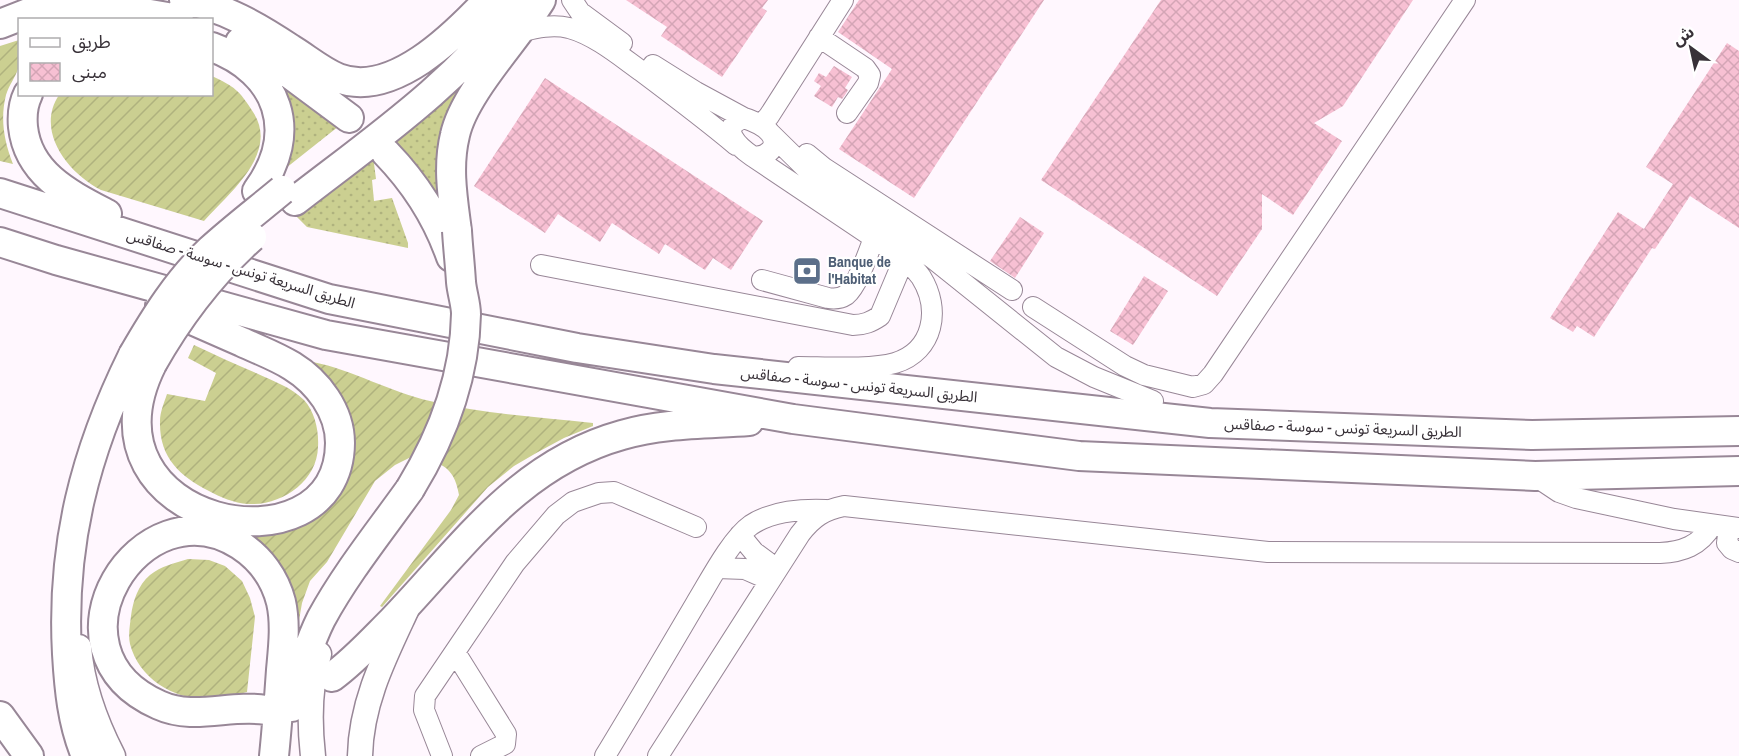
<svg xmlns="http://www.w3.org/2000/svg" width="1739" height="756" font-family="'Archivo Narrow','Noto Sans Arabic',sans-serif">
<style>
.grass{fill:url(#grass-dots)}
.garden{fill:url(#garden-furrows)}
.building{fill:url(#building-cross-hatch)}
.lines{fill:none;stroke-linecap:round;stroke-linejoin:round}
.minor-casing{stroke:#988797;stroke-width:22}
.major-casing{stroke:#988797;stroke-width:27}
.highway-casing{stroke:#988797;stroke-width:32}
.minor{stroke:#fff;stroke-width:20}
.major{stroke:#fff;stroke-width:24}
.highway{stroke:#fff;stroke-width:28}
.highway-bridge-casing{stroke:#988797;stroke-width:32;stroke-linecap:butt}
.highway-bridge{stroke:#fff;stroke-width:28}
.labels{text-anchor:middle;stroke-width:4.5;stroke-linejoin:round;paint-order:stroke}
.service-label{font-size:15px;font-weight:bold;fill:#4e5e75;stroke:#fff;text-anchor:start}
.street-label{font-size:15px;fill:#383138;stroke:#fff}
</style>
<defs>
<pattern id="grass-dots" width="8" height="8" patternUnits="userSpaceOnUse" patternTransform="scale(1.5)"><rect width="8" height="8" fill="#cbcf91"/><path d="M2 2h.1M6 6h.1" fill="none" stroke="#afb27e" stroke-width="1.8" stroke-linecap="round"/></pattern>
<pattern id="garden-furrows" width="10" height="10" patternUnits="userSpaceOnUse" patternTransform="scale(1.5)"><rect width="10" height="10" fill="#cbcf91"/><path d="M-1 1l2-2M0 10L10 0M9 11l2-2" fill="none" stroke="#afb27e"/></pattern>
<pattern id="building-cross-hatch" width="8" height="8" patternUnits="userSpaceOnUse" patternTransform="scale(1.5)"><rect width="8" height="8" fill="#f7c0d3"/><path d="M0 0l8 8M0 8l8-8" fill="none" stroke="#d4a5b6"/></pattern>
</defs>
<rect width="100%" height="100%" fill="#fff7fe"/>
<path class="grass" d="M472,72l-29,138 -53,-69z
M277,76l62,50 -53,42c0,-7 5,-14 7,-22 4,-25 -7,-48 -16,-70z
M373,156l3,23 -4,1 2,21 18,-3 16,45v5l-101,-21 -12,-12z"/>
<path class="garden" d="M19,40c1,9 3,21 -1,29 -3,9 -9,16 -12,26 -6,24 -2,46 7,69l-13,-3v-115z
M212,76c23,11 27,14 41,36 27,41 -24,81 -49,109l-103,-31c-33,-17 -66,-59 -42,-95l153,-1z
M194,345c21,10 41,19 62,28 17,8 35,14 48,27 11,12 15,31 14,47 -1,35 -37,59 -70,57 -14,-1 -28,-7 -39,-13 -30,-15 -50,-34 -49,-70 0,-9 4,-18 7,-27l38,7 11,-28 -28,-15z
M313,362c40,8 77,30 117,39 53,13 109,16 163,22v3l-29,12 -26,14 -24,14 -26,21 -106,120 -2,-1 71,-96 8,-15c-5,-31 -20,-32 -46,-39l-18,9 -20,16 -48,81 -17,19 -8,22 -5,29 -58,-99c58,6 65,-10 103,-49l-33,-117z
M188,559l21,1 16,6 17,15 8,17 5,19 -8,75c-13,3 -26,7 -40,7 -35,0 -68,-21 -77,-55 -2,-9 0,-19 1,-28 2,-15 7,-31 19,-41 11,-9 25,-12 38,-16z"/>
<path class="building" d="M626,0h142l-6,8 5,3 -45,66 -61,-41 6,-9z
M859,0h185l-130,198 -75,-49 53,-80 -54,-37z
M1161,0h252l-70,106 -29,17 28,18 -49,74 -31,-21v35l-45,67 -176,-116z
M1727,43l12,8v177l-49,-32 -35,53 -3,-1 -58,89 -17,-11 -4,6 -23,-14 68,-106 26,17 29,-45 -27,-17z
M834,66l18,11 -7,11 3,2 -3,5 -3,4 -4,-2 -6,10 -18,-11 7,-10 -7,-5 5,-8 7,4z
M545,78l218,143 -32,49 -18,-12 -8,12 -40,-26 -6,10 -47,-31 -12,19 -42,-28 -13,19 -71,-47z
M1020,217l24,16 -29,45 -25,-17z
M1144,276l24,15 -35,54 -23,-14z"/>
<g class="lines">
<g class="minor-casing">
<path id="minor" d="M572,0l8,12 42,31
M519,32c17,-4 33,-8 50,-4 26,7 51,28 72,43 32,24 64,48 95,74
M819,37l46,31 5,7 -2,8 -21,30
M653,65l43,27 48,26
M761,125l8,-9 74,-116
M771,134l52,51 17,13 91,59 125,100 38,20 59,24
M807,154l17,14 188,122
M752,156c14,3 29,-10 18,-23 -6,-8 -17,-12 -26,-15 -27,10 -5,29 8,38l143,96c9,7 19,15 26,25 20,32 13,74 -26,86 -24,7 -71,4 -97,4
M541,265l312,60c11,0 18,-3 27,-9l24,-57
M762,280l66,18c6,1 12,1 18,-3 12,-10 22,-42 28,-57
M1033,307l92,59 19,9 49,12 11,-3 9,-10 252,-374
M1535,476l24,16 17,6 98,21 65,9
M1729,527l-2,16 5,6 7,3
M740,535l14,17 23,17
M717,568l28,1 25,11
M455,652l51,82 -1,10 -24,12
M442,756l-18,-46 1,-14 90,-133 41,-48 17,-13 26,-9 15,-1 82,35
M605,756c31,-51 61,-102 91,-153 13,-21 35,-64 55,-78 21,-14 50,-16 75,-15
M658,756l142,-222c13,-17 24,-24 44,-28l424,46 392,1c22,-1 40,-7 52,-28"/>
</g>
<g class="major-casing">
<path id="major" d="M79,647c3,39 16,74 34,109
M313,756c-4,-35 -4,-68 6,-102
M360,756c1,-53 24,-98 46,-145"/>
</g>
<g class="highway-casing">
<path id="highway" d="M184,0c40,7 74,27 107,49 15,9 30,22 47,29 54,21 117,-43 150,-78
M62,20c37,-12 80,-10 117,0
M0,24l46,-18 30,-6
M240,42l39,24 70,52
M212,47c67,25 88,85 45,144
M28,94c-5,10 -6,22 -5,33 5,47 46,67 84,87
M386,153c29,30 51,64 65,104
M0,193l329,106 248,49 137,21 496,54 322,12 207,-4
M295,201c80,-62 163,-119 224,-201
M457,231c-4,-31 -10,-64 -2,-96 9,-42 62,-96 86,-135
M0,242l56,18 270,75 467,84 286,37 456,20 204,-5
M152,364c-81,163 187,216 188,79 0,-32 -22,-61 -48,-77 -16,-10 -33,-16 -50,-24 -27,-12 -55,-24 -82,-36
M332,677c22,-16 40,-36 60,-56 71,-74 126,-157 230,-186 41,-12 85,-11 127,-14
M292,707c7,-30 15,-60 29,-88 25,-46 59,-88 89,-130
M266,710c-36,-6 -72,11 -107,-5 -124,-55 -18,-224 81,-160 20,13 35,33 41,57 5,22 2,46 0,68 -2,29 -4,57 -7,86
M0,716l29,40
M86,756c-14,-33 -17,-68 -19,-102 -6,-109 18,-202 66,-299"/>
</g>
<use href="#minor" class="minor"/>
<use href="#major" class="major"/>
<use href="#highway" class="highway"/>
<g class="highway-bridge-casing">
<path id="highway-bridge" d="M133,355c22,-38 45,-75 77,-105 23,-21 48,-40 72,-60
M152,364c27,-48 59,-90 100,-127
M410,489c33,-54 55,-111 56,-175 0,-10 -4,-21 -5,-32 -1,-17 -3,-34 -4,-51"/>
</g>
<use href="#highway-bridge" class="highway-bridge"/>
</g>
<defs>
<g id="bank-square" transform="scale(1.5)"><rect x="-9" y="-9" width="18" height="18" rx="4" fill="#5c6f8a" stroke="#fff"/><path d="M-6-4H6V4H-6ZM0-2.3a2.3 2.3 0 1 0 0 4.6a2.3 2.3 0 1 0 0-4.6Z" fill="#fff"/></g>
</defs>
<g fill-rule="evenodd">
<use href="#bank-square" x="807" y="271"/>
</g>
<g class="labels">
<g class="service-label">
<text x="828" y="267">Banque de<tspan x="828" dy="17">l'Habitat</tspan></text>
</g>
<g class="street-label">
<text transform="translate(241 269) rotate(17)" y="5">الطريق السريعة تونس - سوسة - صفاقس</text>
<text transform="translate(859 385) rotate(6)" y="5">الطريق السريعة تونس - سوسة - صفاقس</text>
<text transform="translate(1343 428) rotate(2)" y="5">الطريق السريعة تونس - سوسة - صفاقس</text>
</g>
</g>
<rect x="18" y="18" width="195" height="78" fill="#ffffff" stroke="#afadaf" stroke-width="1.5"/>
<rect x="30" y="38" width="30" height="9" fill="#ffffff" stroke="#afadaf" stroke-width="1.5"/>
<text x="72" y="48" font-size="18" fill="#383138">طريق</text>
<rect x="30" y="63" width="30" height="18" fill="url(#building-cross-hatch)" stroke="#afadaf" stroke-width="1.5"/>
<text x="72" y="78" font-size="18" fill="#383138">مبنى</text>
<g transform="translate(1691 48) rotate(327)" stroke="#ffffff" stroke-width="4.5" paint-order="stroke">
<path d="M0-4.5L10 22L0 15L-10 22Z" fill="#383138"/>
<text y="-9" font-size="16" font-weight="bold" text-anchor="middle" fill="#383138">ش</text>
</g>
</svg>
